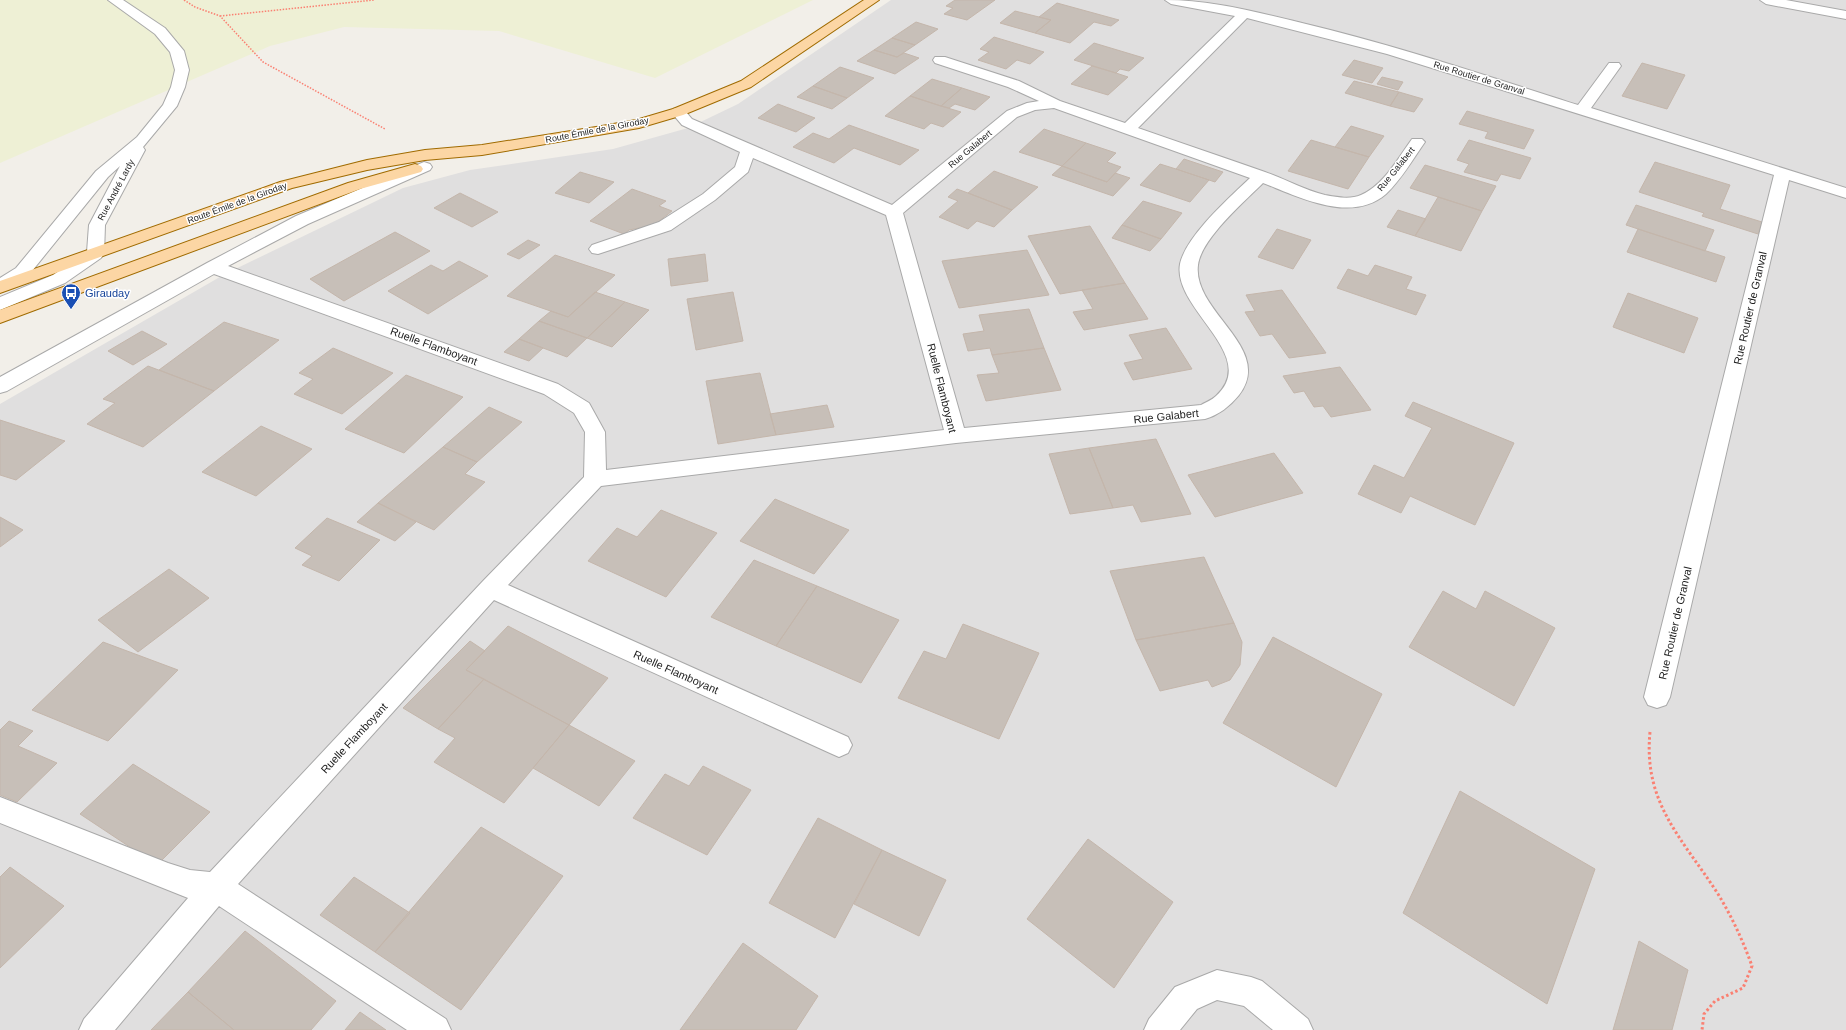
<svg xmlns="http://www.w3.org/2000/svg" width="1846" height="1030" font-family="Helvetica,sans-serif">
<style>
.residential{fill:#e0dfdf}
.farmland{fill:#eef0d5}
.building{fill:#c7bfb8;stroke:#c4b6ab}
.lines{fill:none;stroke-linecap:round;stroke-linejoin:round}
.minor-casing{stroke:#a9a9a9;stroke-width:2}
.major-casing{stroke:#a06b00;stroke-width:2}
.path-far1{stroke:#fa8072;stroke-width:1.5;stroke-dasharray:1.5 1.5;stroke-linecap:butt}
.path{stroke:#fa8072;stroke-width:3;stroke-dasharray:2.5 2.5;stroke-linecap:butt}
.minor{fill:#fff;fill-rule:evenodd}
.major{fill:#fcd6a4;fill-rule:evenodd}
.labels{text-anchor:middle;stroke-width:3;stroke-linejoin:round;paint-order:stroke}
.far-street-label{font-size:9px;fill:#222;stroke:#fff}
.transit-label{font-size:11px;fill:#164399;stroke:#fff;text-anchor:start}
.street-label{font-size:11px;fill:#222;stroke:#fff}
</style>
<rect width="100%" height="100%" fill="#f2efe9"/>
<path class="residential" d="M891,0h955v1030h-1846v-626l225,-130 178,-86 67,-18 143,-21 75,-21 50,-24z"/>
<path class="farmland" d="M0,0h813l-158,78 -156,-47 -155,-4 -74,19 -270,117z"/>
<path class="building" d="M955,0h40l-28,20 -23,-6 9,-6 -7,-2z
M1057,3l62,17 -8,6 -17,-4 -24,21 -35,-10 16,-13 -12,-3z
M1015,11l36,9 -16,13 -35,-10z
M916,22l22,7 -23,16 -23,-7z
M994,37l50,15 -14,12 -13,-4 -11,9 -28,-9 11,-8 -9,-3z
M892,38l23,7 -18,12 -23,-7z
M1094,43l50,15 -15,13 -9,-2 -4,4 -42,-13z
M874,50l23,7 7,-4 15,5 -24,16 -38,-13z
M1354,60l29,8 -11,15 -30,-8z
M1642,63l43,12 -18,34 -45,-13z
M1092,66l24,7 12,4 -20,18 -37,-11z
M840,67l34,11 -27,20 -34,-12z
M1382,77l21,5 -5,8 -21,-6z
M932,79l30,9 -21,18 -31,-10z
M1354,81l45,11 -9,14 -45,-13z
M813,86l34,12 -15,11 -35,-12z
M962,88l28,9 -15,13 -20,-6 -6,4 -8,-2z
M1399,92l24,7 -9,13 -24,-6z
M910,96l31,10 20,6 -18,15 -12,-4 -7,6 -39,-13z
M778,104l37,14 -19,14 -38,-14z
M1467,111l67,19 -10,19 -39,-11 3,-6 -29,-8z
M849,125l70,25 -19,15 -46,-17 -20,15 -41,-16 20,-14 16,6z
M1351,126l33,10 -15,21 -34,-10z
M1044,129l42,14 -24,23 -43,-14z
M1311,140l58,17 -21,32 -60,-18z
M1469,140l62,18 -11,21 -19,-5 -4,7 -33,-9 5,-8 -12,-4z
M1086,143l30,10 -9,9 14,5 -14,15 -45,-16z
M1184,159l39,13 -8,10 -39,-13z
M1655,162l75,23 -10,24 42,13 -4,12 -56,-18 2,-3 -65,-21z
M1160,164l16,5 33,11 -19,22 -50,-17z
M1425,165l71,21 -14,25 -72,-23z
M1062,166l45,16 8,-9 15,5 -17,18 -61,-21z
M994,171l44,16 -26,23 -44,-17z
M580,172l34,10 -25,21 -34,-10z
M632,189l34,12 -7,5 13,5 -18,14 -25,5 -5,4 -34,-13z
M957,189l11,4 44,17 -18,17 -17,-6 -9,8 -29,-12 19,-16 -10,-4z
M460,193l38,19 -26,15 -38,-19z
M1438,197l44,14 -21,40 -46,-15z
M1143,201l39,12 -21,26 -39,-14z
M1636,205l78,25 -9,21 -79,-26z
M1398,210l28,9 -11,17 -28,-9z
M1122,225l39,14 -11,12 -38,-13z
M1090,226l35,57 -65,11 -32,-58z
M1277,229l34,11 -18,29 -35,-12z
M1638,229l87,28 -9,25 -89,-30z
M395,232l35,19 -86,50 -34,-22z
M528,240l12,5 -21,14 -12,-5z
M1027,250l22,45 -90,13 -17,-47z
M705,254l3,27 -37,5 -3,-27z
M555,255l60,20 -47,42 -61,-21z
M459,261l29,15 -60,38 -40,-23 43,-26 12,6z
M1375,265l37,12 -6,12 20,6 -10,20 -79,-27 11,-19 20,7z
M1125,283l23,36 -64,11 -11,-18 20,-3 -11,-19z
M1282,290l44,63 -37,5 -17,-24 -12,2 -15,-24 10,-1 -9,-16z
M595,292l30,10 -38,36 -48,-17 12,-10 17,6z
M733,292l10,49 -47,9 -9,-51z
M1628,293l70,25 -14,35 -71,-26z
M625,302l24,8 -37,37 -25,-9z
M1029,309l15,39 -52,7 -2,-7 -22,3 -5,-17 21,-3 -5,-16z
M539,321l48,17 -20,19 -48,-18z
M224,322l55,18 -65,51 -55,-21z
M1166,328l26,41 -59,11 -9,-17 19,-4 -14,-24z
M142,331l25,13 -34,21 -25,-14z
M519,339l24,9 -14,13 -25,-9z
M333,348l60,25 -51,41 -48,-20 19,-15 -14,-6z
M1044,348l17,42 -75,11 -9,-26 22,-2 -7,-18z
M148,366l66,25 -71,56 -56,-23 28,-21 -12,-4z
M1340,367l31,43 -40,7 -8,-11 -9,1 -10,-16 -10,2 -11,-17z
M760,373l16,62 -58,9 -12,-63z
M406,375l57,22 -59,56 -59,-24z
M1413,402l101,41 -39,82 -65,-29 -9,17 -43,-19 16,-29 30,13 28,-50 -27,-12z
M827,405l7,22 -58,8 -6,-21z
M489,407l33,15 -45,40 -34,-15z
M0,420l65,21 -49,39 -16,-5z
M261,426l51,23 -56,47 -54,-24z
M1156,439l35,75 -50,8 -8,-17 -20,3 -24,-60z
M443,447l34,15 -12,12 20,8 -51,48 -56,-27z
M1089,448l24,60 -43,6 -21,-60z
M1274,453l29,40 -88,24 -27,-42z
M775,499l74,31 -35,44 -74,-33z
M378,503l38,19 -21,19 -38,-19z
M661,510l56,23 -51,64 -78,-36 29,-33 20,9z
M0,517l23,13 -23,17z
M327,518l53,22 -41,41 -37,-16 10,-9 -17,-8z
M1204,557l30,66 -98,17 -26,-69z
M754,560l63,26 -41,60 -65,-29z
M169,569l40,29 -71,54 -40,-32z
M817,586l82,34 -38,63 -85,-37z
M1443,591l33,18 9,-18 70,37 -41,78 -105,-59z
M1234,623l8,19 -2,23 -10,15 -18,7 -4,-7 -48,11 -24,-51z
M963,624l76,29 -40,86 -101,-41 26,-47 22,8z
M508,626l100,52 -39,47 -103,-55z
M1273,637l109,57 -46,93 -113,-64z
M470,641l15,10 -19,19 18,9 -46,50 -35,-21z
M103,642l75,28 -70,71 -76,-31z
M484,679l85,46 -65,78 -70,-41 21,-24 -17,-9z
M9,721l24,10 -15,15 39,17 -40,39 -17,-7v-65z
M569,725l66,36 -36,45 -66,-38z
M133,764l77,48 -53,53 -77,-51z
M703,766l48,24 -44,65 -74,-37 32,-44 24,12z
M1460,791l135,78 -48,135 -144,-91z
M818,818l64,32 -47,88 -66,-35z
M481,827l82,49 -102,134 -86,-58z
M1088,839l85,63 -59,86 -87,-69z
M882,850l64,30 -27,56 -65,-32z
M10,867l54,39 -64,62v-91z
M354,877l56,36 -35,39 -55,-37z
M245,931l91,70 -25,29h-77l-46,-38z
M1639,941l49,29 -16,60h-59z
M743,943l75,53 -22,34h-116z
M188,992l46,38h-83z
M360,1012l26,18h-41z"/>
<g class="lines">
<g class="minor-casing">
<path id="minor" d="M108,0h15l42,28 19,23 5,19 -4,17 -8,19 -34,41 2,3 -40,75 -1,29 -3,4 -36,25 -65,27v-13l53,-22 34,-23 2,-27 31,-59 -12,11 -80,99 -22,14 -6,2v-14l16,-10 80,-97 41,-34 26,-32 8,-18 4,-17 -5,-18 -15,-18z
M1165,0c47,0 91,12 137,23 93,22 185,53 276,82l31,-42h10l2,3 -30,42 255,80v10l-57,-18 -119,517 -4,8 -9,3 -9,-3 -4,-8 130,-522 -387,-121 -140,-36 -109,110c42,15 85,29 127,44 20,7 39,18 60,23 11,2 25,5 36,0 23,-10 37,-37 51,-56h10l3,3c-12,17 -24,38 -39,52 -35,30 -87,3 -123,-11 -18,18 -62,56 -65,82 -6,47 77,83 41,130 -9,11 -20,20 -34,24l-249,24 -355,43 -93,99 340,152 4,8 -4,8 -9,4 -9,-4 -336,-153 -256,284 208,135 5,11h-44l-188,-124 -104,124h-36l5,-11 104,-121 -188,-75v-26l168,66 22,7 20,2 273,-291 101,-104 1,-45 -11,-19 -30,-19 -330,-120 -207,117 -7,2v-16l207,-114 89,-47 128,-54 6,2 2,3 -2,3 -122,54 -80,42 330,118 31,19 16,29 1,38 338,-40 -58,-215 -133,-57 -5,14 -33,28 -44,30 -73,24 -6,-1 -3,-4 3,-4 67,-23 44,-28 32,-27 5,-15 -58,-27 -11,-13 2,-3c10,-3 13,3 19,10l200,86 115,-94 20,-8 12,-2 -31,-14 -73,-24 -2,-3 2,-3h10l74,24 41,20 65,22 110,-107 -64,-12zM1054,108l196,70c-20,19 -64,58 -70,86 -8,45 81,91 36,132 -4,4 -10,6 -15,9l-237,23 -61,-215 114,-96 18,-7z
M1760,0h26l60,11v8l-80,-15z
M1217,970l34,7 11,4 46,38 5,11h-40l-29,-24 -27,-6 -20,9 -17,21h-36l5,-11 26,-32z"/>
</g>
<g class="major-casing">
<path id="major" d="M864,0h15l-128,87 -68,28 -44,13 -157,27 -57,5 -58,10 -75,18 -292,105v-12l280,-99 87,-22 58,-10 57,-5 114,-18 40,-7 37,-11 68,-28z
M415,164l6,2 2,3 -2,3 -61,17 -360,134v-13l348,-127z"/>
</g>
<path class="path-far1" d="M184,0l11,7 25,9 43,46 122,67
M220,16l154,-16"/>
<path class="path" d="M1650,732c-7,71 32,106 68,162 14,23 25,47 34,72l-9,22 -28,13 -11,13 -2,16"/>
<use href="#minor" class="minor"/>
<use href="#major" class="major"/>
</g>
<defs>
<g id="bus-pin" transform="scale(1)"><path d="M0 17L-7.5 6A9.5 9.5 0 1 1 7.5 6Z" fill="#1a4fb4" stroke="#fff"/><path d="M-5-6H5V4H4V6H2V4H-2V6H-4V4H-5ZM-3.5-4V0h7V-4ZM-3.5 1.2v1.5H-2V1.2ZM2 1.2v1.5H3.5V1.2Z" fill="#fff"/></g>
</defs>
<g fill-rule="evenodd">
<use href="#bus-pin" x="71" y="293"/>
</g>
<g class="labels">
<g class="far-street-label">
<text transform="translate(1479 78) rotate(17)" y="3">Rue Routier de Granval</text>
<text transform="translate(597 130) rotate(-11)" y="3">Route Émile de la Giroday</text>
<text transform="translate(970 149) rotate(-40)" y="3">Rue Galabert</text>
<text transform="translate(1396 169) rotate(-51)" y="3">Rue Galabert</text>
<text transform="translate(116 190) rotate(-62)" y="3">Rue André Lardy</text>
<text transform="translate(237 203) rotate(-20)" y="3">Route Émile de la Giroday</text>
</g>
<g class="transit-label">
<text x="85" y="297">Girauday</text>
</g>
<g class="street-label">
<text transform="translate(1750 308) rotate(-77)" y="4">Rue Routier de Granval</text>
<text transform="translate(434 346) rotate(20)" y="4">Ruelle Flamboyant</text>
<text transform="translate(942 388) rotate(76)" y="4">Ruelle Flamboyant</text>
<text transform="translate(1166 416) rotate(-6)" y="4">Rue Galabert</text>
<text transform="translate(1675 623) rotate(-77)" y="4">Rue Routier de Granval</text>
<text transform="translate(676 672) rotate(24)" y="4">Ruelle Flamboyant</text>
<text transform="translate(354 738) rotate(-47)" y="4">Ruelle Flamboyant</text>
</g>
</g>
</svg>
